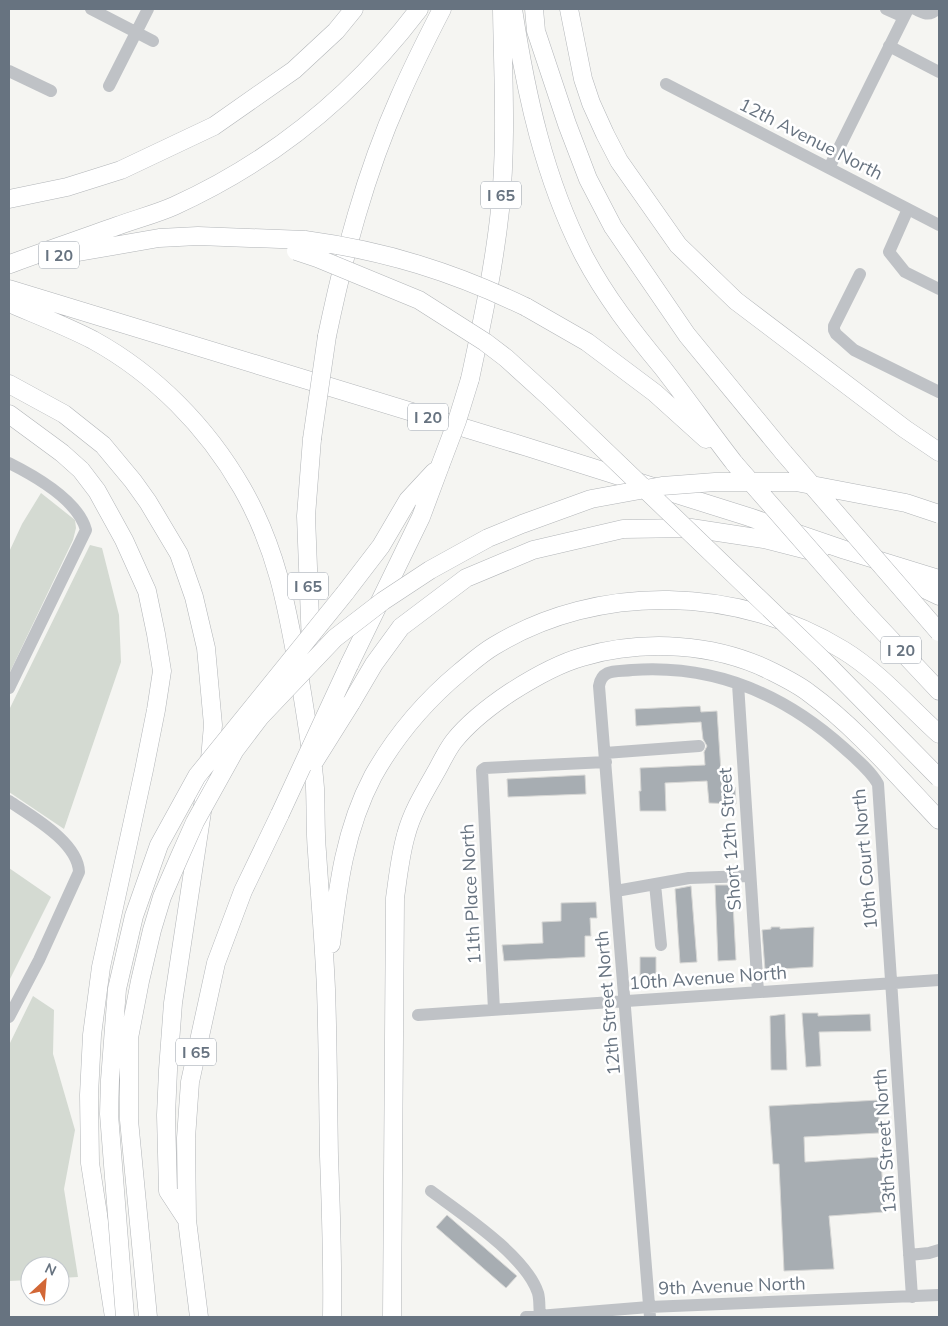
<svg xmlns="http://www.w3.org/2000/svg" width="948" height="1326" font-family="Mulish,sans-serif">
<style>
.green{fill:#d4dad2}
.building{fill:#a7adb2;stroke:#d7d7d5}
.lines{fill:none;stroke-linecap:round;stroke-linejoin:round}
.highway-casing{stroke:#b2b5b8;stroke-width:19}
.minor{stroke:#bfc2c6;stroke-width:12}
.highway{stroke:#fff;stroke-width:18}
.highway-bridge-casing{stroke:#b2b5b8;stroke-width:19;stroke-linecap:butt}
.highway-bridge{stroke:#fff;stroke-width:18}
.labels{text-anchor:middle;stroke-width:5;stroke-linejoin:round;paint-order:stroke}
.shield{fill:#fff;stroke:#959da6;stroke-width:1}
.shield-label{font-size:16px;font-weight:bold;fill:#677380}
.street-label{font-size:18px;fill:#677380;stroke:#fff}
</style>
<rect width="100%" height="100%" fill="#f5f5f2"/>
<path class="green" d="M41,493l34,27 1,8 -3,12 -64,134v-122l13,-28z
M90,545l12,3 17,67 2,47 -57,167 -55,-37v-82z
M9,868l42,29 -42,84z
M33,996l21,14 -1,44 22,76 -11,59 14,88 -18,1v-12h-30v14l-21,1v-236z"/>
<path class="building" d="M700,706l1,6 16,-1 5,76h13l1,17 -27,-1 -2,-22 -42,2 1,28h-26l-1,-20h2l-1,-23 65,-3 -1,-13 3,-6 -4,-7 -2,-17 -65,4 -1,-17z
M585,775l1,19 -78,3 -1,-18z
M715,885h17l4,75 -18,1z
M691,886l6,76 -17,1 -5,-74z
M596,902l1,16h-7l1,18h-6v21l-81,4 -2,-16 41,-2 -1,-21 19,-1v-18z
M771,927h9v2l34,-2 -1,40 -48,3 -3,-40 9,-1z
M640,957h16v21h-16z
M802,1013h16v3l52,-2 1,17 -52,1 2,34 -15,1z
M785,1014l2,56h-16l-1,-54z
M879,1100v33l-75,4 1,25 76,-5 3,55 -55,4 5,53 -50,2 -5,-107h-6l-4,-58z
M447,1215l70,61 -11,12 -70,-61z"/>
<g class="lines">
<g class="highway-casing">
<path id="highway" d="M513,9c13,85 31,169 71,247 21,40 49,76 78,111 25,32 48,65 73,97
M534,9l2,22 31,93 21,55 25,48 74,108 97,118
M569,9l14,70 8,24 14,31 14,27 59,84 58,56 169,128 34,23
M9,199l58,-12 54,-17 93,-44 80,-56 42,-39 18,-22
M61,255l98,-17 39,-2 107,4
M10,264c35,-13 71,-25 107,-38 19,-7 39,-12 57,-20 99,-45 180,-111 245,-197
M9,289l518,158 222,70 96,33 94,29
M9,303c28,12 57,23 84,37 62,34 114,87 149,148 35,61 45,119 57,186 6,38 13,76 16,114 1,21 0,43 2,64 3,46 7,91 9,137 2,56 2,112 3,167 2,54 4,107 3,161
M526,307l61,35 68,51 51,46
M327,336c17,-81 38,-162 72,-238 13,-30 28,-60 43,-89
M470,379c12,-56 24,-112 30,-169 7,-67 3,-134 2,-201
M9,384l55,30 39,31 30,36 15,21 31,52 15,43 12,51 7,77 -3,34 -37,244 -5,67 -2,45 2,76 19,29
M9,414l53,39 19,17 16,21 27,49 23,51 9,43 6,37 -6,39 -12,60 -43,197 -9,68 -3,60 1,68 24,154
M895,575l44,21
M345,593l36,-47 27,-46 26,-28
M862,609l77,82
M311,645l-5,-129 6,-77
M349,665l72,-148 19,-51
M351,703l23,-39 27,-37 65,-49 67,-28 90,-21 68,-1 73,11 55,14
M331,944c7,-59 14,-115 42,-168 23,-41 51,-74 87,-104 11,-9 22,-19 34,-26 105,-64 245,-60 349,4 36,22 65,56 96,84
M199,1317l-12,-97 -1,-82 4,-56 26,-119 27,-72 37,-77
M392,1317l3,-419c3,-21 5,-42 11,-63 6,-23 19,-44 31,-65 5,-9 10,-20 17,-29 16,-20 36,-35 57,-49 22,-14 46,-28 71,-35 62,-18 134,-14 191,15 12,6 26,13 36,21 47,34 90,85 130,127"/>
</g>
<path class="minor" d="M91,9l62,32
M886,9l18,8
M915,9c9,4 14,8 22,0
M889,46l50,26
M9,71l42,20
M666,84l273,141
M109,86l39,-77
M829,168l79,-159
M908,209l-19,43 16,20 34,17
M860,274l-26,52v4l2,4 18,16 85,42
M9,463c26,13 69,37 77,67l-77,158
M738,684l20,308
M605,753l94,-7
M9,801c22,15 69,41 70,71l-40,88 -30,57
M655,884l6,61
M616,891l73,-13 61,-2
M494,1010l-12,-240 3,-2 121,-6
M418,1015l521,-35
M431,1191c31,23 95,65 107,102 2,7 1,16 2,23
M909,1255l20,-2 10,-3
M526,1317l123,-10 290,-12
M650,1317l-51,-631c3,-18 18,-14 33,-16 82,-6 152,24 212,78 12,11 26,22 34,36l34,513"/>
<use href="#highway" class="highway"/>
<g class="highway-bridge-casing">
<path id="highway-bridge" d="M305,240c81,11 148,32 221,67
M296,251l21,7 102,42 66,42 21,16 43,39 275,264 115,117
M312,439l15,-103
M784,453l155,179
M735,464l127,145
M440,466l17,-45 13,-42
M314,762l37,-59
M280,814l69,-149
M125,1317l-16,-203 1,-34 7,-91 17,-73 25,-71 38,-69 148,-183
M148,1317l-19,-197v-82l11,-57 12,-51 10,-33 17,-39 16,-36 40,-72 25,-33 75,-79 48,-37 47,-31 58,-32 34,-14 69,-25 71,-13 53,-4h81l110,21 33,11"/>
</g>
<use href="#highway-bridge" class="highway-bridge"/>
</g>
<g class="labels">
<g class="shield">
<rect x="481" y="181.5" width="40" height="27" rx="4"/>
<rect x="39" y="241.5" width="40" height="27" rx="4"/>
<rect x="408" y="403.5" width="40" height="27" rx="4"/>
<rect x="288" y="572.5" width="40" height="27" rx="4"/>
<rect x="881" y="636.5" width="40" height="27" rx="4"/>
<rect x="176" y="1038.5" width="40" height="27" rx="4"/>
</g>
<g class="shield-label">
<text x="501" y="201">I 65</text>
<text x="59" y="261">I 20</text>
<text x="428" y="423">I 20</text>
<text x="308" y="592">I 65</text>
<text x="901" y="656">I 20</text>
<text x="196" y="1058">I 65</text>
</g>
<g class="street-label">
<text transform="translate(811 139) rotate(27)" y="6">12th Avenue North</text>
<text transform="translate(730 839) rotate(-94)" y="6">Short 12th Street</text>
<text transform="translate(865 859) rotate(-95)" y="6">10th Court North</text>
<text transform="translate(471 894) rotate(-93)" y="6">11th Place North</text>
<text transform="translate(708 978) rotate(-4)" y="6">10th Avenue North</text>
<text transform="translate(608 1003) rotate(-95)" y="6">12th Street North</text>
<text transform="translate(885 1141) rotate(-94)" y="6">13th Street North</text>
<text transform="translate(732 1286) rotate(-2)" y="6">9th Avenue North</text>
</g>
</g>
<rect width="948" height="1326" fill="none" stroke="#677380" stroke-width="20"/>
<g transform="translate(45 1281) rotate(26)"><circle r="24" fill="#ffffff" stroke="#c2c7cc"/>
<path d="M0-4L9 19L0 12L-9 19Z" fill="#d26736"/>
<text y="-8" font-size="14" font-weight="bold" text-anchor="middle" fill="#677380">N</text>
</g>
</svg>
